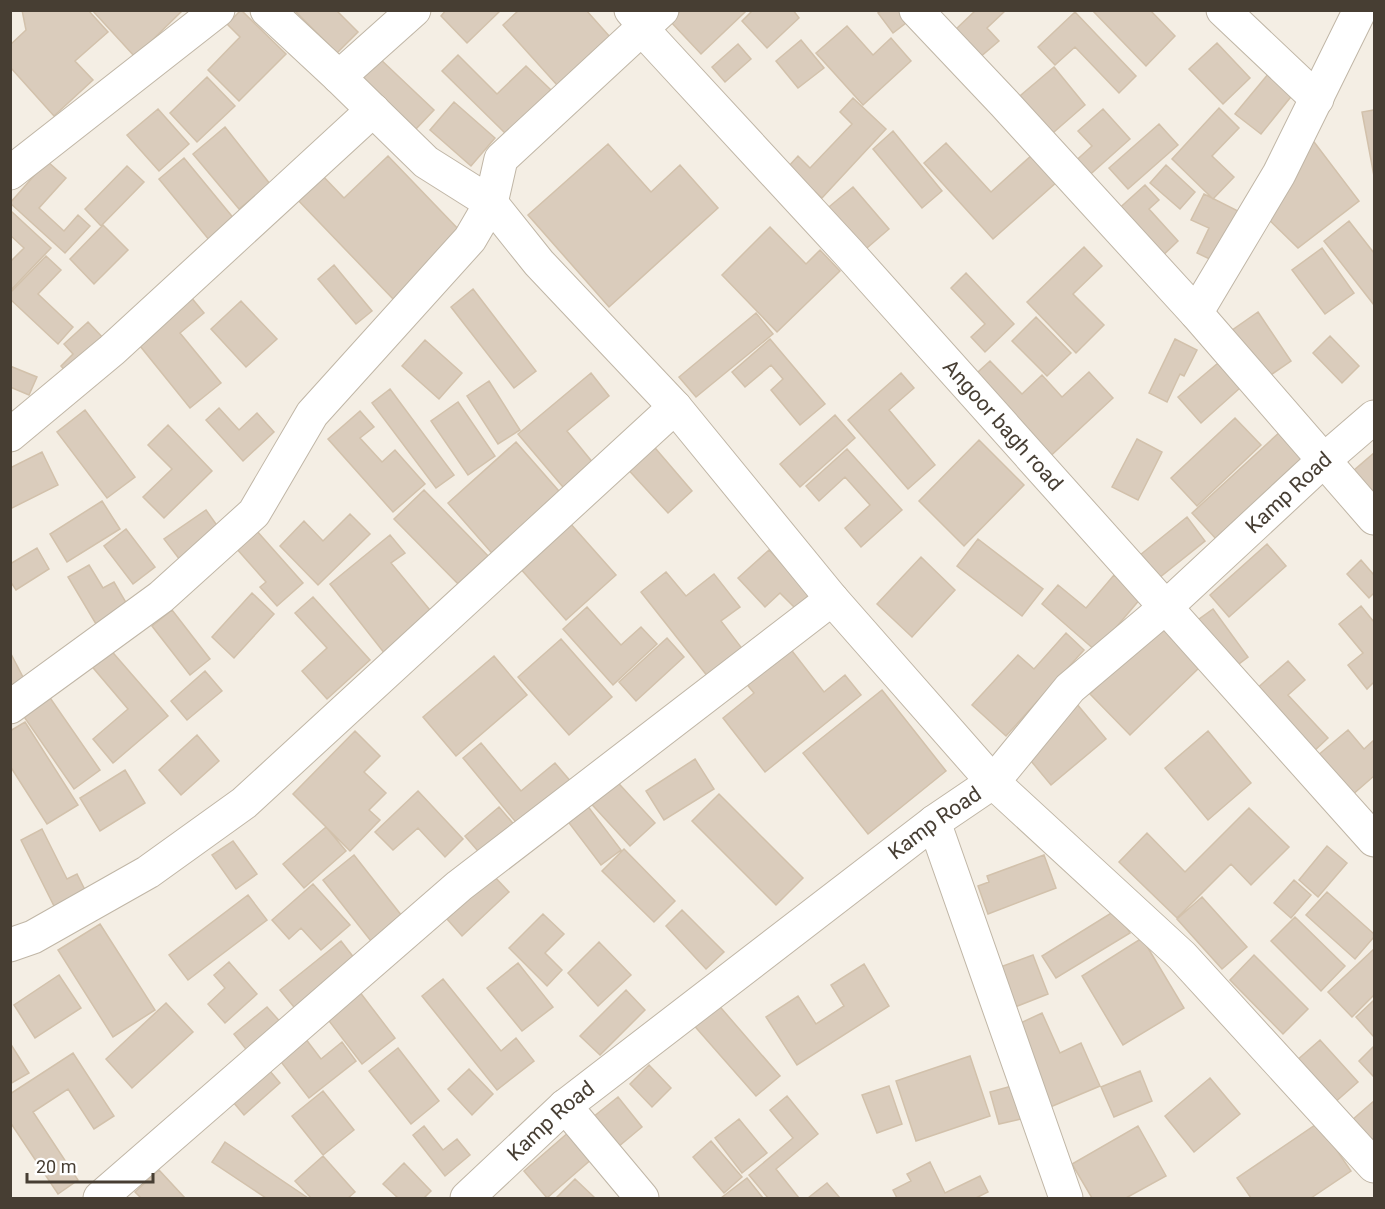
<svg xmlns="http://www.w3.org/2000/svg" width="1385" height="1209" font-family="Roboto,sans-serif">
<style>
.building{fill:#daccbc;stroke:#d2c1ab;stroke-width:1.5}
.lines{fill:none;stroke-linecap:round;stroke-linejoin:round}
.minor-casing{stroke:#c0b6a6;stroke-width:35}
.minor{stroke:#fff;stroke-width:33}
.labels{text-anchor:middle;stroke-width:4.5;stroke-linejoin:round;paint-order:stroke}
.street-label{font-size:21px;fill:#473e33;stroke:#fff}
</style>
<rect width="100%" height="100%" fill="#f4eee4"/>
<path class="building" d="M22,10h66l20,22 -33,29 18,19 -39,36 -44,-49v-22l16,-15z
M92,10h91l-48,47z
M241,10l45,44 -47,47 -31,-31 32,-33 -13,-13z
M294,10h42l22,22 -21,21z
M446,10h55l-34,33 -26,-27z
M519,10h67l24,27 -53,48 -54,-60z
M681,10h63l1,2 -44,42 -31,-33z
M753,10h40l6,8 -32,30 -25,-27z
M882,10h29l4,6 -22,17 -15,-20z
M976,10h30l-19,18 12,13 -20,17 -25,-27z
M1092,10h58l25,26 -29,30z
M1075,12l61,64 -17,17 -44,-46 -20,18 -17,-18z
M847,26l26,29 18,-17 20,23 -48,44 -47,-52z
M801,40l23,28 -26,20 -22,-27z
M1217,43l33,35 -27,26 -34,-35z
M738,44l13,15 -26,23 -13,-15z
M458,55l39,39 29,-28 25,24 -44,45 -65,-64z
M378,57l56,53 -18,19 -56,-54z
M1054,67l31,38 -39,34 -32,-38z
M1269,73l25,20 -33,41 -26,-20z
M207,77l28,29 -38,36 -27,-29z
M853,98l33,31 -64,69 -34,-31 10,-11 12,12 42,-44 -12,-12z
M454,102l41,36 -24,28 -41,-36z
M1219,108l20,20 -27,28 22,21 -21,22 -41,-40z
M158,109l31,35 -30,27 -32,-36z
M1103,109l27,30 -46,41 -13,-15 21,-19 -14,-15z
M1374,110v66l-12,-64z
M1159,124l19,21 -50,44 -19,-21z
M225,127l45,57 -31,25 -46,-55z
M893,131l49,60 -20,17 -49,-59z
M1308,134l51,67 -61,47 -34,-33z
M946,143l45,49 42,-38 25,27 -65,58 -69,-76z
M608,144l43,48 29,-27 38,43 -109,99 -81,-92z
M388,156l74,77 -69,66 -98,-102 25,-24 24,25z
M184,158l51,62 -25,21 -51,-62z
M47,161l19,17 -27,30 25,23 14,-16 12,11 -25,27 -55,-50z
M1166,165l29,27 -15,17 -30,-26z
M127,166l17,16 -43,44 -16,-17z
M1145,185l14,15 -10,9 29,32 -21,20 -43,-48z
M853,187l36,42 -29,25 -36,-43z
M1204,194l36,18 -24,50 -19,-9 12,-25 -18,-8z
M11,211l40,37 -41,43v-29l14,-14 -14,-13z
M1349,221l25,32v52l-50,-64z
M103,225l25,25 -34,34 -24,-25z
M770,227l36,37 14,-14 20,21 -63,61 -55,-57z
M1084,247l18,19 -29,28 31,31 -28,28 -49,-51z
M1322,248l32,45 -29,21 -33,-44z
M46,256l15,14 -23,24 35,33 -15,17 -48,-45v-6z
M334,265l38,46 -16,13 -38,-45z
M966,273l48,51 -29,28 -14,-15 14,-13 -34,-36z
M473,289l63,82 -22,17 -63,-81z
M190,296l14,17 -24,20 41,50 -31,25 -54,-67z
M241,301l36,38 -31,28 -35,-38z
M1258,312l33,49 -29,20 -34,-48z
M756,313l17,21 -77,63 -17,-20z
M1036,317l35,36 -24,23 -35,-35z
M88,322l18,19 -36,35 -9,-10 12,-12 -9,-10z
M1330,336l29,30 -17,17 -29,-30z
M770,339l55,65 -25,21 -29,-35 12,-11 -12,-14 -26,22 -13,-15z
M1175,339l22,11 -13,26 -4,-2 -13,28 -18,-9z
M425,340l37,33 -23,26 -37,-33z
M990,361l32,33 20,-19 20,22 27,-25 24,26 -70,65 -75,-82z
M1218,363l22,25 -39,35 -23,-26z
M10,366l27,11 -8,18 -19,-8z
M591,373l18,23 -42,35 31,38 -30,24 -50,-59z
M901,373l13,15 -25,22 46,55 -27,24 -60,-69z
M489,381l31,49 -22,14 -31,-48z
M390,389l64,86 -18,13 -64,-85z
M458,402l37,54 -27,19 -37,-54z
M219,408l20,22 18,-17 17,19 -31,29 -37,-41z
M85,410l50,67 -28,21 -50,-66z
M360,411l14,16 -14,11 22,24 13,-12 30,34 -32,28 -65,-73z
M835,415l20,23 -55,49 -20,-23z
M1235,418l26,27 -64,61 -26,-28z
M168,425l44,46 -48,47 -21,-21 29,-28 -24,-24z
M1282,430l24,27 -89,83 -25,-27z
M1137,439l25,13 -24,48 -26,-13z
M979,440l45,45 -60,61 -45,-45z
M516,442l49,56 -68,61 -49,-56z
M650,442l42,49 -24,22 -44,-48z
M847,449l55,61 -41,37 -16,-19 25,-23 -25,-28 -26,24 -13,-15z
M42,452l16,33 -48,24v-41z
M1374,453v57l-28,-33z
M424,490l69,71 -29,29 -70,-71z
M102,501l18,28 -53,33 -17,-28z
M206,510l15,21 -41,29 -16,-21z
M561,513l55,62 -50,45 -55,-62z
M350,514l20,20 -52,51 -38,-39 24,-25 19,20z
M1187,517l18,24 -46,37 -19,-23z
M126,529l29,38 -22,17 -29,-38z
M256,530l47,53 -26,23 -17,-19 6,-5 -30,-34z
M390,535l15,18 -14,10 43,52 -49,39 -55,-70z
M978,539l65,50 -21,27 -65,-50z
M1267,544l19,22 -57,51 -19,-22z
M37,548l12,21 -33,21 -6,-9v-17z
M769,550l41,44 -15,14 -15,-15 -15,14 -27,-29z
M921,557l34,33 -43,47 -35,-33z
M1361,560l13,15v18l-5,5 -22,-24z
M89,565l14,23 11,-6 14,24 -32,18 -28,-47z
M666,572l20,24 28,-22 26,33 -19,14 26,34 -35,27 -71,-90z
M1114,575l27,23 -45,53 -54,-47 16,-19 28,23z
M252,593l22,21 -40,44 -22,-21z
M313,597l57,63 -43,39 -25,-28 25,-23 -32,-35z
M1361,606l13,16v60l-7,7 -19,-24 15,-12 -24,-29z
M587,607l34,38 20,-18 16,17 -44,41 -50,-56z
M1213,609l35,48 -17,13 -36,-48z
M172,610l38,49 -20,16 -38,-49z
M1160,624l41,42 -71,69 -40,-41z
M1066,633l18,17 -78,86 -34,-31 46,-50 16,14z
M667,638l17,19 -48,44 -17,-19z
M561,639l51,58 -43,38 -51,-58z
M108,647l60,69 -55,47 -20,-24 35,-30 -39,-46z
M789,647l35,45 21,-17 16,20 -96,77 -42,-54 31,-25 -9,-11z
M10,652l16,31 -16,7z
M494,656l33,39 -71,61 -33,-39z
M1288,661l17,19 -17,15 40,43 -17,16 -57,-63z
M205,671l17,20 -35,29 -16,-19z
M882,690l64,81 -78,63 -65,-81z
M46,692l54,78 -26,19 -54,-78z
M1076,703l30,36 -55,46 -30,-36z
M25,722l53,83 -31,19 -37,-58v-35z
M1348,730l16,19 10,-9v36l-23,20 -34,-40z
M355,731l25,25 -16,16 22,21 -17,17 11,10 -30,31 -57,-57z
M1208,731l43,52 -43,37 -43,-52z
M197,735l22,26 -38,34 -22,-25z
M481,743l40,48 34,-28 17,20 -53,43 -56,-68z
M695,759l19,30 -50,31 -18,-29z
M125,770l20,33 -45,28 -20,-33z
M610,774l45,49 -25,23 -45,-49z
M418,791l45,48 -18,18 -27,-29 -25,22 -18,-18z
M719,794l84,84 -27,27 -84,-84z
M580,796l41,54 -20,15 -41,-54z
M499,807l18,21 -34,29 -18,-21z
M1249,808l40,39 -38,38 -20,-21 -54,54 -58,-56 28,-29 38,39z
M326,827l20,24 -42,37 -21,-24z
M42,829l25,50 10,-5 12,24 -31,16 -37,-74z
M233,841l24,33 -21,15 -24,-34z
M1327,846l20,17 -29,34 -19,-17z
M624,849l51,52 -21,21 -52,-51z
M354,855l55,70 -31,25 -55,-70z
M1044,855l12,33 -68,26 -10,-28 11,-4 -2,-6z
M493,875l16,17 -47,44 -15,-17z
M1294,880l17,15 -20,23 -17,-15z
M313,884l37,41 -29,25 -20,-22 -12,11 -17,-19z
M1327,892l47,42v3l-19,22 -49,-44z
M248,895l19,25 -79,60 -19,-25z
M1202,897l45,50 -25,22 -45,-50z
M682,910l42,42 -18,17 -40,-43z
M1116,910l14,23 -74,45 -14,-22z
M543,914l21,20 -19,19 17,17 -15,16 -38,-38z
M1295,917l50,49 -24,25 -50,-50z
M100,924l55,86 -42,27 -55,-87z
M1142,938l42,70 -61,37 -41,-69z
M341,941l17,22 -60,49 -18,-22z
M599,942l32,33 -33,31 -30,-33z
M1374,949v46l-22,22 -24,-25z
M1033,955l15,39 -38,15 -15,-40z
M1254,955l54,54 -25,25 -53,-54z
M229,962l28,32 -32,29 -17,-19 17,-16 -11,-13z
M518,963l35,44 -31,24 -35,-43z
M864,964l25,42 -92,59 -31,-48 32,-21 18,28 28,-18 -13,-21z
M59,975l22,33 -46,30 -21,-33z
M443,979l58,72 15,-13 18,23 -37,29 -75,-94z
M626,990l19,20 -45,45 -20,-19z
M359,991l36,47 -33,26 -36,-47z
M1374,1000v37l-18,-20z
M715,1001l65,75 -24,20 -65,-74z
M166,1003l27,29 -61,56 -26,-29z
M267,1007l16,18 -34,28 -15,-19z
M1042,1013l18,40 21,-10 19,43 -52,22 -36,-81z
M305,1038l16,21 21,-17 14,19 -47,37 -31,-40z
M1320,1040l38,42 -25,22 -37,-43z
M10,1043l19,30 -19,11z
M1374,1046v31l-15,-16z
M398,1048l41,53 -28,23 -42,-53z
M73,1053l41,63 -20,13 -26,-40 -35,23 45,68 -20,14 -48,-72v-28z
M970,1056l20,60 -74,25 -20,-60z
M264,1064l16,19 -36,32 -16,-19z
M649,1065l22,23 -19,19 -22,-23z
M469,1069l24,25 -21,21 -24,-26z
M1140,1071l12,30 -38,16 -13,-30z
M1210,1078l30,36 -46,38 -29,-36z
M889,1086l13,38 -25,9 -15,-38z
M1012,1086l9,33 -22,5 -9,-32z
M323,1091l31,39 -31,25 -31,-39z
M787,1096l31,38 -42,35 23,29h-31l-19,-23 44,-37 -23,-28z
M618,1097l24,30 -24,20 -25,-30z
M1374,1101v46l-22,-27z
M739,1119l28,34 -25,20 -27,-35z
M1318,1123l33,48 -40,27h-60l-14,-20z
M424,1126l19,24 14,-11 13,16 -25,21 -32,-41z
M1138,1126l28,50 -40,22h-34l-20,-34z
M570,1131l23,27 -46,40 -23,-27z
M711,1141l31,36 -18,16 -31,-36z
M225,1142l83,56h-42l-54,-36z
M323,1156l32,36 -7,6h-37l-16,-17z
M930,1162l15,31 35,-17 8,16 -12,6h-79l-4,-8 18,-9 -4,-7z
M404,1163l27,28 -7,7h-26l-15,-14z
M159,1170l26,28h-44l-6,-6z
M747,1178l16,20h-42z
M575,1179l20,19h-39z
M827,1183l13,15h-32z"/>
<g class="lines">
<g class="minor-casing">
<g id="minor">
<path d="M267,10l72,67 87,85 65,41 48,60 136,144 157,192 161,183 189,174 192,210"/>
<path id="s1" d="M631,10l5,6 6,13 205,222 527,589"/>
<path d="M916,10l88,93 192,210 178,205"/>
<path d="M1223,10l94,89"/>
<path d="M339,77l75,-67"/>
<path d="M10,173l208,-163"/>
<path d="M1196,313l83,-139 81,-164"/>
<path d="M10,435l102,-85 261,-240"/>
<path d="M10,707l151,-110 93,-84 58,-99 158,-175 21,-36 10,-44 161,-149"/>
<path d="M934,822l132,376"/>
<path d="M10,945l23,-8 115,-65 96,-69 431,-396"/>
<path d="M565,1106l77,92"/>
<path d="M100,1198l359,-312 373,-287"/>
<path id="s2" d="M467,1198l98,-92 369,-284 59,-40 77,-94 97,-82 156,-145 51,-44"/>
</g>
</g>
<use href="#minor" class="minor"/>
</g>
<g class="labels">
<g class="street-label">
<text dy="7" stroke="none"><textPath href="#s1" startOffset="558">Angoor bagh road</textPath></text>
<text dy="7" stroke="none"><textPath href="#s2" startOffset="1086">Kamp Road</textPath></text>
<text dy="7" stroke="none"><textPath href="#s2" startOffset="600">Kamp Road</textPath></text>
<text dy="7" stroke="none"><textPath href="#s2" startOffset="114">Kamp Road</textPath></text>
</g>
</g>
<rect width="1385" height="1209" fill="none" stroke="#473e33" stroke-width="24"/>
<path d="M27 1173v9h126v-9" fill="none" stroke="#473e33" stroke-width="3"/>
<text x="36" y="1173" font-size="18" fill="#473e33" stroke="#ffffff" stroke-width="4.5" paint-order="stroke">20 m</text>
</svg>
